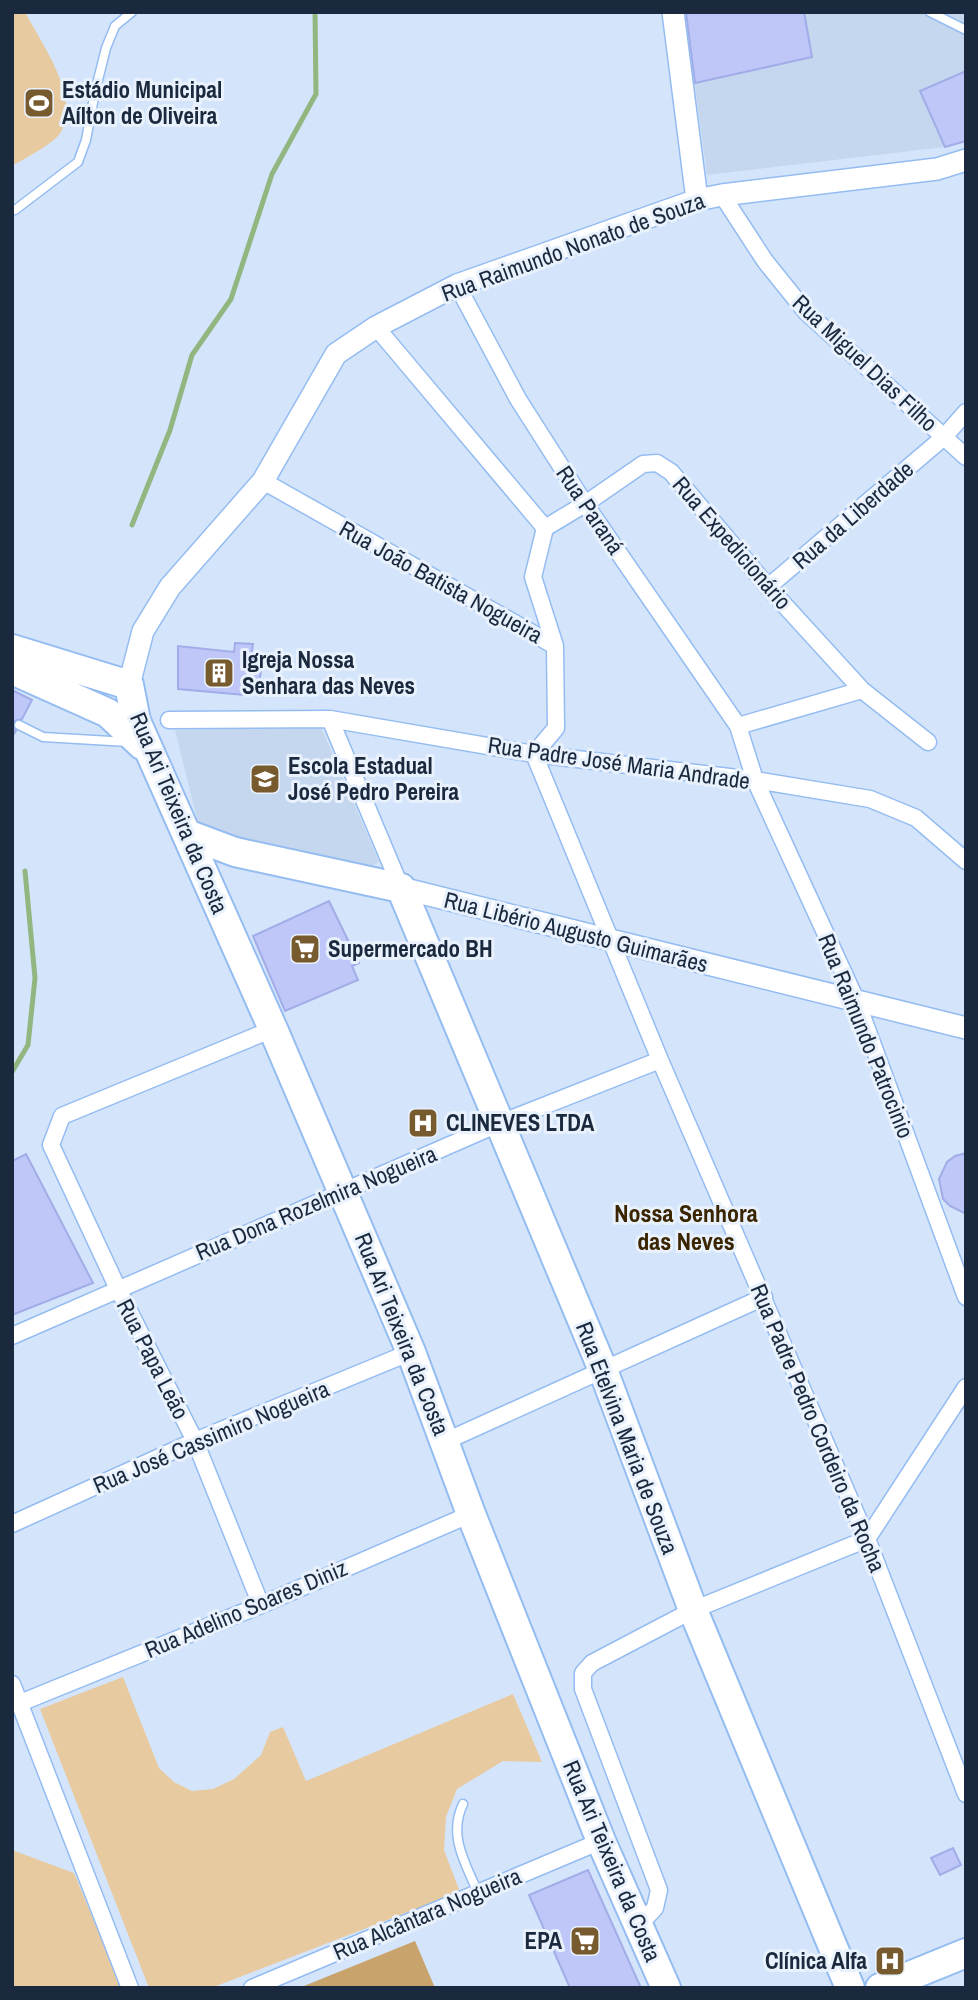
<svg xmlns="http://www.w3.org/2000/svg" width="978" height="2000" font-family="'Archivo Narrow',sans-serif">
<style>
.built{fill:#c5d6ef}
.green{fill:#e8caa1}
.forest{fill:#c9a36c}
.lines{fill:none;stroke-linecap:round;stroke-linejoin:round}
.stream{stroke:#91b680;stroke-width:5}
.building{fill:#bec7f7;stroke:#a1ace8;stroke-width:2}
.service-casing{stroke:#94bcf1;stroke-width:11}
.minor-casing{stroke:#94bcf1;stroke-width:19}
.tertiary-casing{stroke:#94bcf1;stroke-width:24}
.trunk-casing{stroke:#94bcf1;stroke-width:32}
.service{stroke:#fff;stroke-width:8}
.minor{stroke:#fff;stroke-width:16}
.tertiary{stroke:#fff;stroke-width:21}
.trunk{stroke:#fff;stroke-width:28}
.labels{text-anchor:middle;stroke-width:6;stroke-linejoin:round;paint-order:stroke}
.poi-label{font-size:23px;font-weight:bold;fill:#1a293d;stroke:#e9f1fc;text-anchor:start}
.street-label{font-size:23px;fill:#1a293d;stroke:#e9f1fc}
.neighbourhood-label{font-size:24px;font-weight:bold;fill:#3a2500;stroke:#e9f1fc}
</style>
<rect width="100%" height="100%" fill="#d4e5fb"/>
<path class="built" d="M685,12h281v129l-21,6 -238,28z
M321,727l58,135 -15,8 -165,-43 -24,-97z"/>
<path class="green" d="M12,12h13c16,31 56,85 36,120 -6,11 -37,27 -49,34z
M123,1677l36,91 15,14 18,9 21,-2 21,-10 27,-24 9,-23 13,-5 23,54 207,-87 29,68 -39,-1 -46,28 -11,28 -2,33 16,42 -249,96h-62l-109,-279z
M12,1850l62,23 48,115h-110z"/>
<path class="forest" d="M415,1941l20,47h-136z"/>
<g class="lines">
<path class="stream" d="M132,525l38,-95 22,-75 39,-56 41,-125 44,-80 -1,-82
M12,1072l16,-27 7,-67 -10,-107"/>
</g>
<path class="building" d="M686,12h118l8,45 -117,26z
M966,71v70l-21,6 -25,-56z
M235,643l18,1 -2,14 11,1 -3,28 -14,8 -67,-6v-43l56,6z
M12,690l20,10 -10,19 -8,2 -1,5 3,5 -4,6z
M329,901l30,62 -7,3 6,14 -73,31 -32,-75z
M966,1153v61l-16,-8 -7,-7 -4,-20 8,-17 8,-6z
M26,1154l67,129 -81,32v-154z
M953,1848l8,17 -21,10 -9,-17z
M588,1870l53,118h-71l-41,-93z"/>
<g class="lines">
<g class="service-casing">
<path id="service" d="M930,12l36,18
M15,210l63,-48 8,-22 9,-48 11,-44 9,-22 17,-14
M19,725l24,12 85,5
M463,1804c-15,32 2,58 15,89"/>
</g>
<g class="minor-casing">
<path id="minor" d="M722,195l43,66 41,51 160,145
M457,285l61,114 67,105 153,222 17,54 102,222 109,295
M376,327l169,201
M263,481l292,165
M768,587l176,-150 22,-25
M330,719l71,169
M169,720l161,-1 204,35 221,26 115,19 46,19 50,43
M738,726l124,-36
M534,754l126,306 207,479 99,255
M534,754l22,-26 -1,-82 -22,-69 12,-49 40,-24 58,-40 14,-1 14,9 97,115 94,103 66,52
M12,1336l486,-212 162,-64
M446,1441l318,-144
M12,1524l183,-83 216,-89
M261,1605l-66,-164 -77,-152 -67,-144 11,-29 211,-87
M12,1684l118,304
M20,1703l241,-98 210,-91
M639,1925l16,-17 4,-18 -76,-201v-16l9,-10 101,-53 174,-71 99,-152
M252,1988l349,-147"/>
</g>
<g class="tertiary-casing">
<path id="tertiary" d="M673,12l24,188
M129,685l14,-54 27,-44 93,-106 73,-127 40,-27 81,-42 240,-85 25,-5 215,-26 29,-9
M401,888l565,140"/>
</g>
<g class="trunk-casing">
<path id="trunk" d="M12,649l117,36
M12,670l96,43 34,32
M129,685l7,36 137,308 138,323 60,162 130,327 65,147
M187,834l48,18 166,36 202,482 90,240 157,378
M880,1988l86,-35"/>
</g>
<use href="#service" class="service"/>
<use href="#minor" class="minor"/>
<use href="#tertiary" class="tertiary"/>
<use href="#trunk" class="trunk"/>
</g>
<defs>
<g id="stadium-square" transform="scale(1.575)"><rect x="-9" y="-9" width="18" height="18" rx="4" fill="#775a2e" stroke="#e9f1fc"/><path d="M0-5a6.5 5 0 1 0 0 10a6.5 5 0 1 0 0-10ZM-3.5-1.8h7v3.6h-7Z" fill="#fff"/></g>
<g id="building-square" transform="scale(1.575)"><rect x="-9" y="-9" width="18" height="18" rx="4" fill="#775a2e" stroke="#e9f1fc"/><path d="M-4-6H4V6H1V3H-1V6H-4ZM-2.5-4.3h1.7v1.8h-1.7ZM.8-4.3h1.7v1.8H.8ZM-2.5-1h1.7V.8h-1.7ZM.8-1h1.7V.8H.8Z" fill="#fff"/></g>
<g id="school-square" transform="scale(1.575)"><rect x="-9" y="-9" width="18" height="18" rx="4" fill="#775a2e" stroke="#e9f1fc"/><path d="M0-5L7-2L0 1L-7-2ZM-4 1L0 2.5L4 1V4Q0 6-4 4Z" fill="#fff"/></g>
<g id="supermarket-square" transform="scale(1.575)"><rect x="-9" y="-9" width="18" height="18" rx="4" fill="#775a2e" stroke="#e9f1fc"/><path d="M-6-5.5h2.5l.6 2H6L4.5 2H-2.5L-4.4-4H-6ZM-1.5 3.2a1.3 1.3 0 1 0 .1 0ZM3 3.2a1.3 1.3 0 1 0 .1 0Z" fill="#fff"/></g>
<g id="hospital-square" transform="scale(1.575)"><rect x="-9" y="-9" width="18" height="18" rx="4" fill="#775a2e" stroke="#e9f1fc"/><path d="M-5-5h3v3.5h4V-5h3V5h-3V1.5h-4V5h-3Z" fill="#fff"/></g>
</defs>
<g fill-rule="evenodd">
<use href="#stadium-square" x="39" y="103"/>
<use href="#building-square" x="219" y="673"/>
<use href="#school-square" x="265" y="779"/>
<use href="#supermarket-square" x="305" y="949"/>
<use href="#hospital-square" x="423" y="1123"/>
<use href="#supermarket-square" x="585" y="1941"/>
<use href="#hospital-square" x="890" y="1961"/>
</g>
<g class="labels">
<g class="poi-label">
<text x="62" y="98">Estádio Municipal<tspan x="62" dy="26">Aílton de Oliveira</tspan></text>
<text x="242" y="668">Igreja Nossa<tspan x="242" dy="26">Senhara das Neves</tspan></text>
<text x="288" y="774">Escola Estadual<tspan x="288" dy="26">José Pedro Pereira</tspan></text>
<text x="328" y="957">Supermercado BH</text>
<text x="446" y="1131">CLINEVES LTDA</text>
<text x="562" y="1949" text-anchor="end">EPA</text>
<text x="867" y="1969" text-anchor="end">Clínica Alfa</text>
</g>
<g class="street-label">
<text transform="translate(573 247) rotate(-20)" y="8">Rua Raimundo Nonato de Souza</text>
<text transform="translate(865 363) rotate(43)" y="8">Rua Miguel Dias Filho</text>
<text transform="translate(590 510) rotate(56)" y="8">Rua Paraná</text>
<text transform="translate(853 515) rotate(-41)" y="8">Rua da Liberdade</text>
<text transform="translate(732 543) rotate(49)" y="8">Rua Expedicionário</text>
<text transform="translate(441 582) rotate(29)" y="8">Rua João Batista Nogueira</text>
<text transform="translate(619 763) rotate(8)" y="8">Rua Padre José Maria Andrade</text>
<text transform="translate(179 813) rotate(67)" y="8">Rua Ari Teixeira da Costa</text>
<text transform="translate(576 932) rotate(14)" y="8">Rua Libério Augusto Guimarães</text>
<text transform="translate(866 1036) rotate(68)" y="8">Rua Raimundo Patrocinio</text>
<text transform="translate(316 1203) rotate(-23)" y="8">Rua Dona Rozelmira Nogueira</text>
<text transform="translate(402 1334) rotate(68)" y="8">Rua Ari Teixeira da Costa</text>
<text transform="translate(153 1359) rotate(63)" y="8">Rua Papa Leão</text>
<text transform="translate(818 1428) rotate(67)" y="8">Rua Padre Pedro Cordeiro da Rocha</text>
<text transform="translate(211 1437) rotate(-23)" y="8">Rua José Cassimiro Nogueira</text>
<text transform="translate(627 1438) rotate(69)" y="8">Rua Etelvina Maria de Souza</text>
<text transform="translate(246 1609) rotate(-23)" y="8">Rua Adelino Soares Diniz</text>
<text transform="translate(612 1861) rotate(67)" y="8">Rua Ari Teixeira da Costa</text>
<text transform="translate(427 1914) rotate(-23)" y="8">Rua Alcântara Nogueira</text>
</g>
<g class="neighbourhood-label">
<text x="686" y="1222">Nossa Senhora<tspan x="686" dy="28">das Neves</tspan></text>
</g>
</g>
<rect width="978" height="2000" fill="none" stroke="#1a293d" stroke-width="28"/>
</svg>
